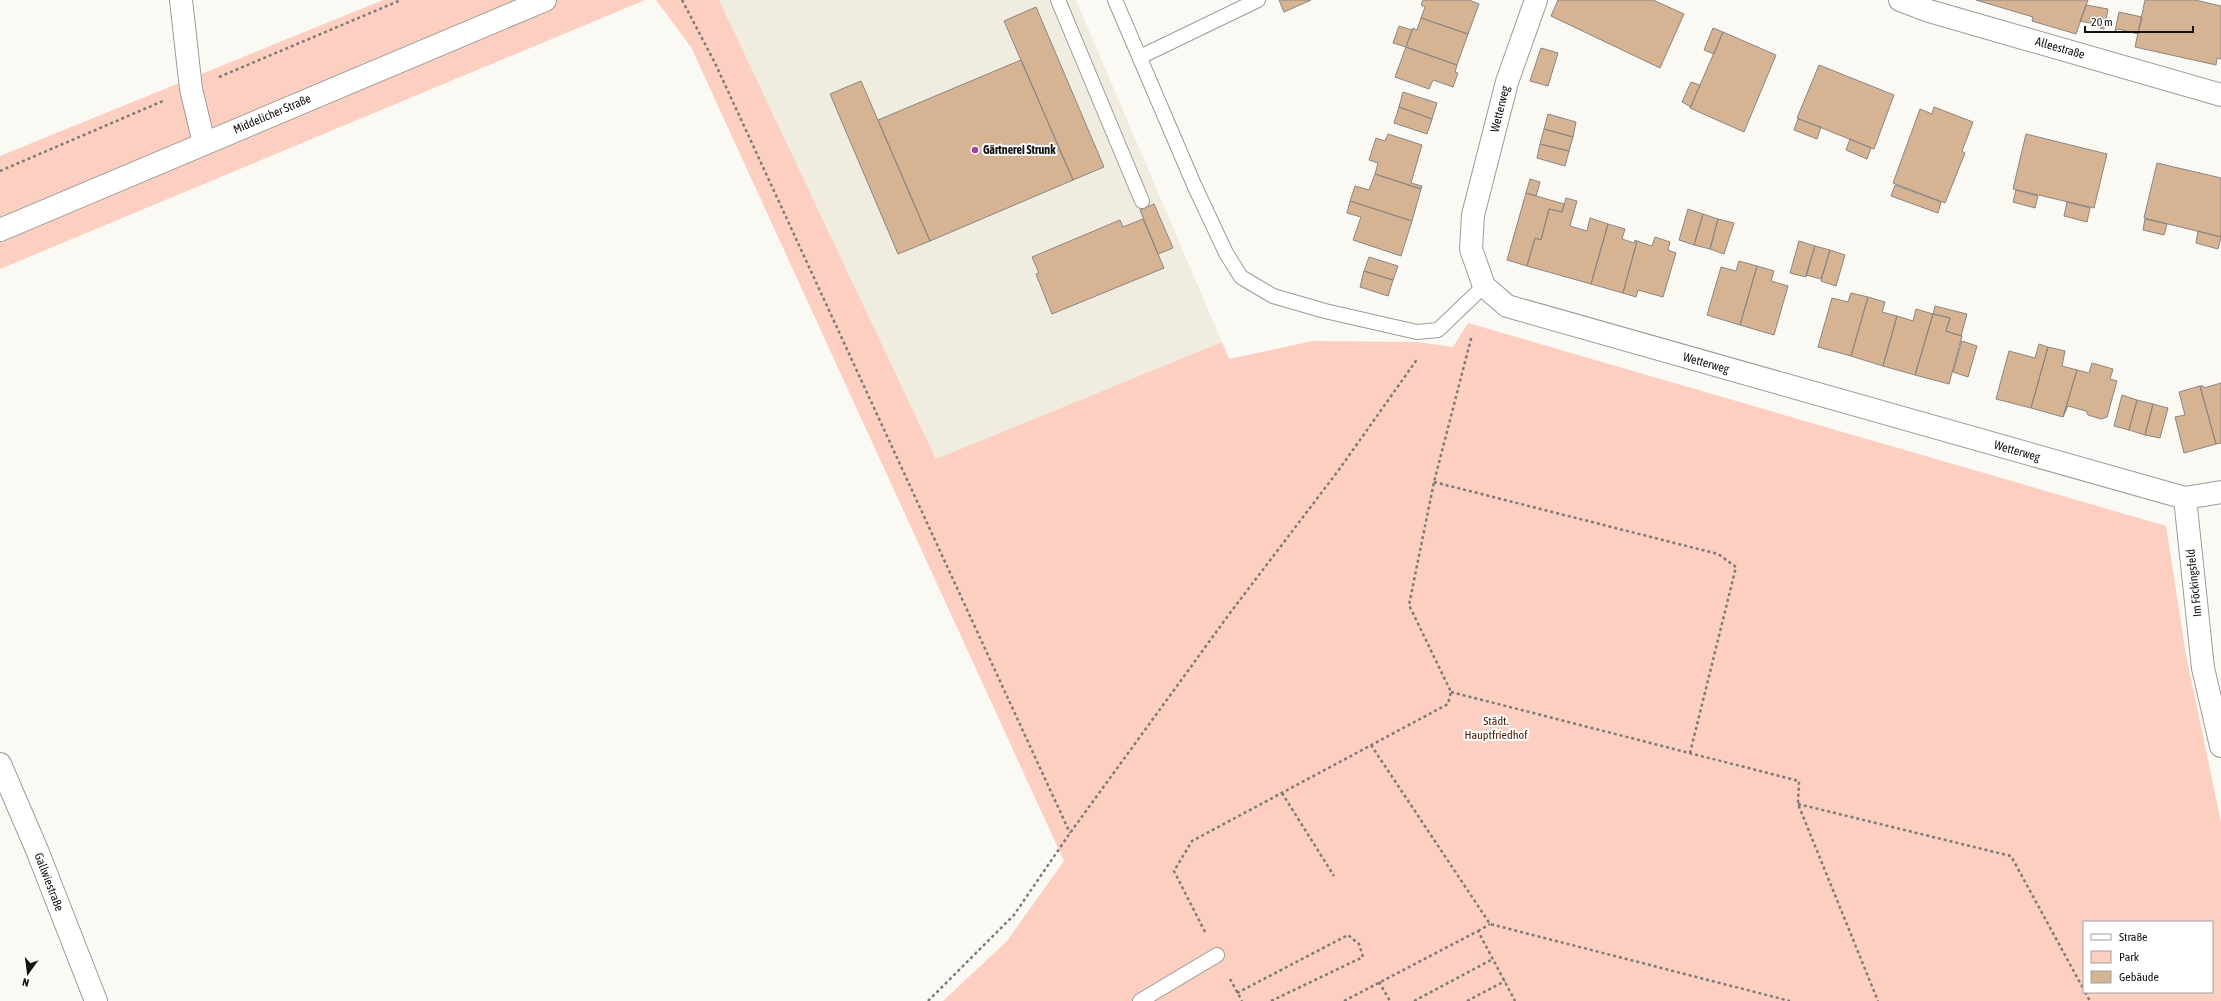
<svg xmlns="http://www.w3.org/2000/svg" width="2221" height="1001" font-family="'Asap Condensed',sans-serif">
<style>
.built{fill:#f0ecdf}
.green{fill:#fccfc1;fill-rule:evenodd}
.building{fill:#d6b393;stroke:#8a8682}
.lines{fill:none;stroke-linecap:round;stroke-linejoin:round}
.service-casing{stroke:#9d9b96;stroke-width:16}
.minor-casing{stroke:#9d9b96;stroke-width:24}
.tertiary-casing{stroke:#9d9b96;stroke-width:24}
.path{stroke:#7d7b78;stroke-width:2.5;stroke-dasharray:3 3;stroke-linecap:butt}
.service{stroke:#fff;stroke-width:14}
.minor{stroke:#fff;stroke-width:22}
.tertiary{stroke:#fff;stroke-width:22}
.poi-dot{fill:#9d42ad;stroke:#fff;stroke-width:1.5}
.labels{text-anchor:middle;stroke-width:4;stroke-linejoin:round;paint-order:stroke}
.street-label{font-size:12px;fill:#12110f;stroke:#fff}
.poi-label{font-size:12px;font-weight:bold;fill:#12110f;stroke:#fff;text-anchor:start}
.park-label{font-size:12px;fill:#4f1704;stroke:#fff}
</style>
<rect width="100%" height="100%" fill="#fbf9f3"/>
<path class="built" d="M719,0h357l146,342 -286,117z"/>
<path class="green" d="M383,0h262l-645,269v-113z
M656,0h63l217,459 286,-117 7,17 84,-18 104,1 36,5 15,-24 698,203 20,129 35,167v179h-1278l64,-60 57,-80 -373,-814zM2084,922h128v70h-128z"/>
<path class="building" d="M1279,0h32l-27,12z
M1423,0h46l10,4 -11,30 -47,-16 4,-11 -4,-2z
M1558,0h95l31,14 -24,54 -109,-52z
M1976,0h112l-12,34 -44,-13 1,-4z
M2145,0h50l26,6v53l-4,-1 -1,7 -81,-18z
M2086,5l22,4 -4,20 -4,-1v-3l-20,-4z
M1036,7l68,160 -31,13 -69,-159z
M2119,12l23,5 -4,17 -20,-5 -3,2z
M1421,18l47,16 -11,31 -51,-18 7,-19 4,2z
M1399,26l13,4 -6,17 -13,-4z
M1713,28l10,4 -9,22 -10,-4z
M1723,32l53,23 -32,77 -54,-24z
M1406,47l51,18 -2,7 3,1 -5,14 -20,-7 -4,9 -34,-12z
M1541,48l17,5 -10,33 -18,-5z
M1021,60l52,120 -143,61 -52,-121z
M1819,65l75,30 -20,54 -77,-31z
M861,81l69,160 -32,13 -68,-160z
M1691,82l9,3 -9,22 -9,-5z
M1403,92l34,11 -5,16 -33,-12z
M1399,107l33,12 -5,15 -33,-11z
M1934,107l39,15 -11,29 3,2 -20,50 -52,-20 27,-74 12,5z
M1548,114l28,8 -3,15 -29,-8z
M1798,119l23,8 -4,12 -23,-9z
M1544,129l29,8 -4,14 -29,-7z
M1388,134l34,11 -11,38 11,3 -1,3 -46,-15 3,-11 -9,-3 7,-22 9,3z
M2026,134l81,20 -13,54 -81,-19z
M1850,139l21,9 -4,11 -21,-9z
M1540,144l29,7 -4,15 -28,-8z
M2157,163l64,15v59l-77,-19z
M1375,174l46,15 -9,32 -62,-20 5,-15 14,4z
M1530,179l10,3 -4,14 -10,-3z
M1895,185l46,17 -3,11 -47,-17z
M2016,190l22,6 -3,12 -22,-6z
M1526,193l38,11 -2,8 -13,-3 -8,31 -6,-2 -8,28 -20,-6z
M1566,198l11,3 -7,25 17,5 3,-13 18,6 -17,60 -64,-18 8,-28 6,2 8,-31 13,3z
M1350,201l62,20 -11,35 -48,-16 8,-23 -14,-4z
M2067,202l23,6 -3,14 -23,-6z
M1154,204l19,44 -15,6 -18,-44z
M1688,209l15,5 -9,31 -15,-5z
M1703,214l15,5 -8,30 -16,-4z
M1143,219l21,49 -112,46 -16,-40 3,-1 -7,-16 88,-37 3,7z
M1718,219l16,4 -10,31 -14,-5z
M2145,219l22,5 -3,11 -21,-5z
M1608,224l17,5 -3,10 12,4 1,-3 2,1 -14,52 -32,-9z
M2198,231l23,6 -3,12 -22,-6z
M1655,237l15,5 -2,8 8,3 -13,44 -25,-7 -2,7 -13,-4 14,-52 15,5z
M1799,241l16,5 -9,31 -16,-4z
M1815,246l15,4 -9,29 -15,-4z
M1830,250l15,5 -9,31 -15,-5z
M1369,257l29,9 -5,14 -29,-9z
M1739,261l18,5 -17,59 -33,-10 14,-48 15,4z
M1757,266l17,5 -3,10 17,5 -14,49 -34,-10z
M1364,271l29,9 -5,16 -28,-9z
M1851,293l17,4 -17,59 -33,-9 14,-49 16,4z
M1868,297l17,5 -3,10 15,4 -14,50 -32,-10z
M1935,306l32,8 -6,22 -15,-5 4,-13 -17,-4z
M1916,309l17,5 -18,61 -32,-9 14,-50 16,5z
M1933,314l17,4 -4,13 16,5 -13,48 -34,-9z
M1962,341l15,5 -9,31 -15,-5z
M2039,344l9,3 -17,61 -35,-9 13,-48 26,7z
M2048,347l17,4 -3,15 15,4 -14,47 -32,-9z
M2092,363l21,6 -3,10 7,2 -10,36 -6,2 -13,-4 -2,-4 -18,-5 -5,11 14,-47 12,3z
M2221,383v60l-5,1 -16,-58h3l1,2z
M2200,386l16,58 -32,9 -9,-36 10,-2 -6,-23z
M2122,395l15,5 -8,30 -15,-4z
M2137,400l16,4 -8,31 -16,-5z
M2153,404l15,4 -8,30 -15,-3z"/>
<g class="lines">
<g class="service-casing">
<path id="service" d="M1058,0l84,201
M1115,0l80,187 31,66 15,24 32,19 52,15 92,21 21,-2 46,-44
M1140,57l118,-57
M1140,1001l77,-46"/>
</g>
<g class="minor-casing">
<path id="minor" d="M181,0l10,89 13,54
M1536,0l-29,82 -34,133 -2,34 13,37 23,20 678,192 36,-6
M1900,0l29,11 292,84
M2185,498l18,170 18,78
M0,764l37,86 59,151"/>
</g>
<g class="tertiary-casing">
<path id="tertiary" d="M0,230l545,-230"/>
</g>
<path class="path" d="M682,0l33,63 355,770
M219,77l182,-77
M0,171l163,-70
M1434,482l284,72 18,13 -46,186
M1451,692l348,89 -1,23 80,197
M1371,745l119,179 300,77
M1282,793l52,83
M1798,804l213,52 73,134
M1478,931l12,-7
M1205,932l-31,-61 18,-30 256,-137 3,-12 -42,-87 25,-123 38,-147
M1230,979l12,22
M1379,982l11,19
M2085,992l5,9
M1237,993l111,-58 11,9 4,13 -92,44
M928,1001l86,-86 56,-82 160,-220 108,-142 80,-113
M1344,1001l134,-70 37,70
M1414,1001l79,-42
M1467,1001l38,-20"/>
<use href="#service" class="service"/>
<use href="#minor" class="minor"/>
<use href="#tertiary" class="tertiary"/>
</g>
<circle class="poi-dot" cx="975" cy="150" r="4"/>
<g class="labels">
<g class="street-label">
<text transform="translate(2060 48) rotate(16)" y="4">Alleestraße</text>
<text transform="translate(1500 109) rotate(-76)" y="4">Wetterweg</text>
<text transform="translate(272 114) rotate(-23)" y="4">Middelicher Straße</text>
<text transform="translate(1706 363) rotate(16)" y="4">Wetterweg</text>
<text transform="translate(2017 451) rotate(16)" y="4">Wetterweg</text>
<text transform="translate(2194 583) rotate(-96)" y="4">Im Föckingsfeld</text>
<text transform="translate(49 882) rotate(69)" y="4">Gallwiestraße</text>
</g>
<g class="poi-label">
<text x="983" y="154">Gärtnerei Strunk</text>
</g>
<g class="park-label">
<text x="1496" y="725">Städt.<tspan x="1496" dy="14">Hauptfriedhof</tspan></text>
</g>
</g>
<rect x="2083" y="921" width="130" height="72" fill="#ffffff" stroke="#a0a09f"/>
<rect x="2091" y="934" width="20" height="6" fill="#ffffff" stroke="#a0a09f"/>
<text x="2119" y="941" font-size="12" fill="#12110f">Straße</text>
<rect x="2091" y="951" width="20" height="12" fill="#fccfc1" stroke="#a0a09f"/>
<text x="2119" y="961" font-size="12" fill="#12110f">Park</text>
<rect x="2091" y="971" width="20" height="12" fill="#d6b393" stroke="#a0a09f"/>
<text x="2119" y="981" font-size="12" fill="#12110f">Gebäude</text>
<g transform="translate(28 973) rotate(194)" stroke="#ffffff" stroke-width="3" paint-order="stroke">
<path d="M0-3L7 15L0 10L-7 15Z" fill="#12110f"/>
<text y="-6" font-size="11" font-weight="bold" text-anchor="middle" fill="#12110f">N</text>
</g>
<path d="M2085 26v6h108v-6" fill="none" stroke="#12110f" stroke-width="2"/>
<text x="2091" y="26" font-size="12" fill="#12110f" stroke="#ffffff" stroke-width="3" paint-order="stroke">20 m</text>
</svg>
